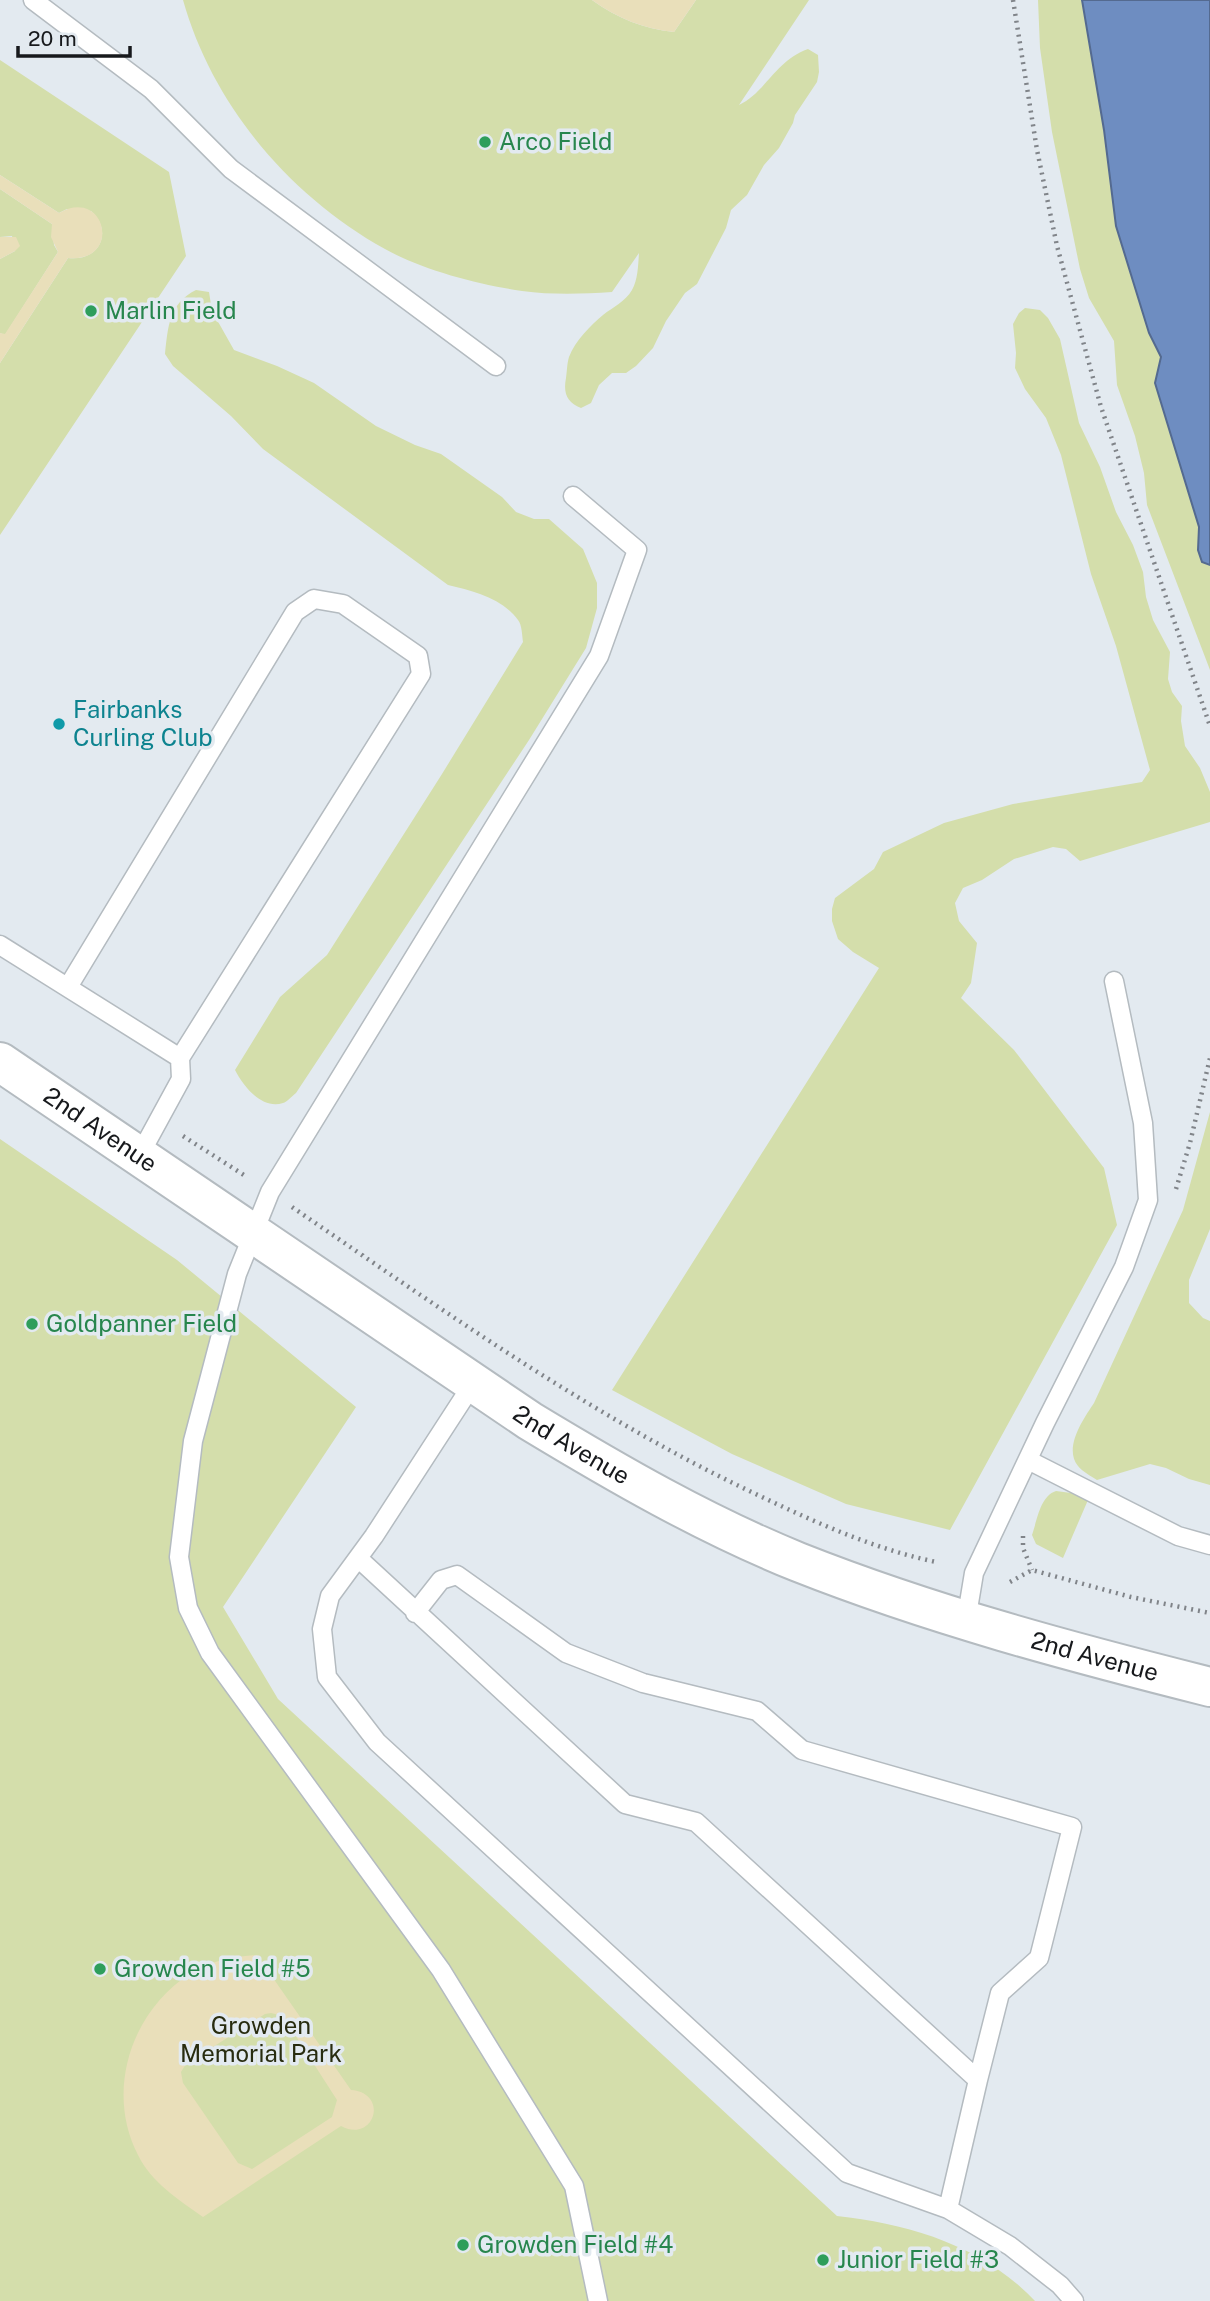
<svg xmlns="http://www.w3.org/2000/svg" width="1210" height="2301" font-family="'Public Sans',sans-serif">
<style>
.green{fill:#d4deab}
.sand{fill:#e9dfba;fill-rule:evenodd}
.water{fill:#6e8dc1;stroke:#546a90;stroke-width:2}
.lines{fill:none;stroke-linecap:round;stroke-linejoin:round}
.service-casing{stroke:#b4bbc0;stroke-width:21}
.tertiary-casing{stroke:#b4bbc0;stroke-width:42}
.path{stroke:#808489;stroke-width:4.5;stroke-dasharray:2 5;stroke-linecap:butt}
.service{stroke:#fff;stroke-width:18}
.tertiary{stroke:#fff;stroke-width:38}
.leisure-dot{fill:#2e9e5b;stroke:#e3eaf0;stroke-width:2.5}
.culture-dot{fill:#0f9aa8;stroke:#e3eaf0;stroke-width:2.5}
.labels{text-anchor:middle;stroke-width:7;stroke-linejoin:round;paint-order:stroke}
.leisure-label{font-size:24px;fill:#27864d;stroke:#e3eaf0;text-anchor:start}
.culture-label{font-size:24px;fill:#0d838f;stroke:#e3eaf0;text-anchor:start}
.street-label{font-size:24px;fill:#17191c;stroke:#e3eaf0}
.park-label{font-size:24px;fill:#282c0f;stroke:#e3eaf0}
</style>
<rect width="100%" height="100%" fill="#e3eaf0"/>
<path class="green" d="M183,0h409c25,18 52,29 82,32l22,-32h113l-70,105c27,-13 36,-44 69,-56l10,6 1,17 -2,10 -22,33 -2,8 -14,25 -15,17 -17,30 -16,15 -5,18 -29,56 -12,9 -19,28 -13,27 -17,18 -10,7h-14l-13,12 -8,18 -10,5c-14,-5 -18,-15 -15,-30 1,-6 1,-15 3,-21 6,-16 22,-32 34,-42 10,-8 22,-13 29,-25 6,-11 6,-24 7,-37l-27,39c-30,2 -60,3 -90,-1 -42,-6 -100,-21 -137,-42 -95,-53 -172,-143 -202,-249z
M1038,0h44l22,130 12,96 33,107 12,24 -6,26 44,144 -1,23 4,12 8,3v105l-63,-165 -3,-32 -9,-37 -18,-51 -3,-44 -25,-43 -9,-29 -28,-137 -12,-84z
M0,60l169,112 17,84 -186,279v-172l68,-105c31,4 46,-26 23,-47l-24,-2 -8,4 -59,-38z
M0,189l52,35 2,21 4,7 -53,83 -5,-2v-74l15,-8 -3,-15 -12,1z
M196,290l13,2 3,19 22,39 43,16 37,17 62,43 39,19 26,9 61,43 14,15 18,7h15l34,30 14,34v25l-11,40 -57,92 -233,353c-4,3 -9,9 -13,10 -21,7 -40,-17 -48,-33l45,-73 47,-42 115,-181 81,-132c-1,-7 -1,-17 -5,-22 -16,-22 -45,-29 -70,-35l-185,-136 -32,-33 -58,-50 -8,-12c3,-27 4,-51 31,-64z
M1025,308l15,2 8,8 12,21 19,84 21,44 16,45 17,33 10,27 3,25 7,23 17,32 -2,27 4,13 10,14 -1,15 4,25 15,22 10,24v30l-130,39 -14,-12 -13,-2 -39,12 -32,21 -19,8 -8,15 4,18 18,22 -6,40 -10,15 53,52 90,118 13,57 -167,305 -104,-26 -114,-50 -120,-64 267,-422 -26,-16 -15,-13 -6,-18v-12l3,-11 39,-29 9,-17 61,-29 69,-19 129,-22 8,-12 -34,-124 -25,-72 -30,-119 -15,-37 -21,-29 -10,-21 1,-15 -3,-29 6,-11z
M1210,1112v117l-21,51v23l14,15 7,3v164l-21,-6 -23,-11 -16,-4 -53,16c-6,-4 -14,-8 -19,-14 -15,-18 6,-48 16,-63l89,-193z
M0,1139l177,121 179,147 -133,200 55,92 559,517c73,8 146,30 198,85h-1035z
M1056,1491l15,2 17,7 -25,58 -27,-14 -4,-9c5,-14 8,-39 24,-44z"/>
<path class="sand" d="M592,0h104l-22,32c-30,-3 -57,-14 -82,-32z
M0,175l59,38c47,-27 64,50 9,45l-68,105v-30l5,1 53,-82 -7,-15 1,-13 -52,-35z
M0,237h16l4,9 -5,5 -15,8z
M257,1955l94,135c39,3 23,54 -10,36l-138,91c-24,-17 -52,-35 -65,-62 -33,-64 -7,-144 53,-182 20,-13 43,-16 66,-18zM271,2013l12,3 54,84 -5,17 -80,52 -14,-6 -55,-80 -2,-11 5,-8 79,-50z"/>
<path class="water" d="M1082,0h128v565l-8,-3 -4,-12 1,-23 -44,-144 6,-26 -12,-24 -33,-107 -12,-96z"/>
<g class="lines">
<g class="service-casing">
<path id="service" d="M33,0l118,89 80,80 265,197
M573,496l64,54 -38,106 -329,536 -33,82 -44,167 -14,116 9,51 22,45 231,317 133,216 24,115
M0,945l180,113 1,21 -42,77
M68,987l227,-375 19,-13 29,5 75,52 3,18 -241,384
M474,1382l-100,154 -44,60 -8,33 5,48 50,65 470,431 101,36 62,37 50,39 14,16
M1028,1460l150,76 32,9
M358,1558l267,246 71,18 282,258 -30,129
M415,1613l26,-33 16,-5 109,78 77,30 114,28 45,39 270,77 -33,131 -39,35 -22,87
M966,1621l8,-48 71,-150 79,-156 24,-67 -5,-77 -29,-142"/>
</g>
<g class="tertiary-casing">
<g id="tertiary">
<path id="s1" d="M0,1062l530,359c86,52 174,103 268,141 134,53 273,90 412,125"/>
</g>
</g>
<path class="path" d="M1013,0l24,150 20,96 44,161 109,319
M183,1136l64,41
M1176,1189l14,-46 20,-85
M292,1207c152,104 303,212 470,290 57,27 113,52 174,65
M1023,1536v12l9,22
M1010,1582l22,-12 99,27 79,16"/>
<use href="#service" class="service"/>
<use href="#tertiary" class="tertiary"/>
</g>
<g class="leisure-dot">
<circle cx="485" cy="142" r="7"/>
<circle cx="91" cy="311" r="7"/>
<circle cx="32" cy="1324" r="7"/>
<circle cx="100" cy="1969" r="7"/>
<circle cx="463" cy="2245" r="7"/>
<circle cx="823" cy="2260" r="7"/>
</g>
<circle class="culture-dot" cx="59" cy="724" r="7"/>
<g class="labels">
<g class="leisure-label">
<text x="499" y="150">Arco Field</text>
<text x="105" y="319">Marlin Field</text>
<text x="46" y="1332">Goldpanner Field</text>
<text x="114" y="1977">Growden Field #5</text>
<text x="477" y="2253">Growden Field #4</text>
<text x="837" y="2268">Junior Field #3</text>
</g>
<g class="culture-label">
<text x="73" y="718">Fairbanks<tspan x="73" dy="28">Curling Club</tspan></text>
</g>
<g class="street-label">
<text dy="8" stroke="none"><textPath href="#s1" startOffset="121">2nd Avenue</textPath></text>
<text dy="8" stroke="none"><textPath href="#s1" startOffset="688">2nd Avenue</textPath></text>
<text dy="8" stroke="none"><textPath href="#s1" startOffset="1255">2nd Avenue</textPath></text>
</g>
<g class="park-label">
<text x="261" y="2034">Growden<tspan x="261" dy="28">Memorial Park</tspan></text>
</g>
</g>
<path d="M18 46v10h112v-10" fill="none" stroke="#17191c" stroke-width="3.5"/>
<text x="28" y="46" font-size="21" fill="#17191c" stroke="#e3eaf0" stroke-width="5" paint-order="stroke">20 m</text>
</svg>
